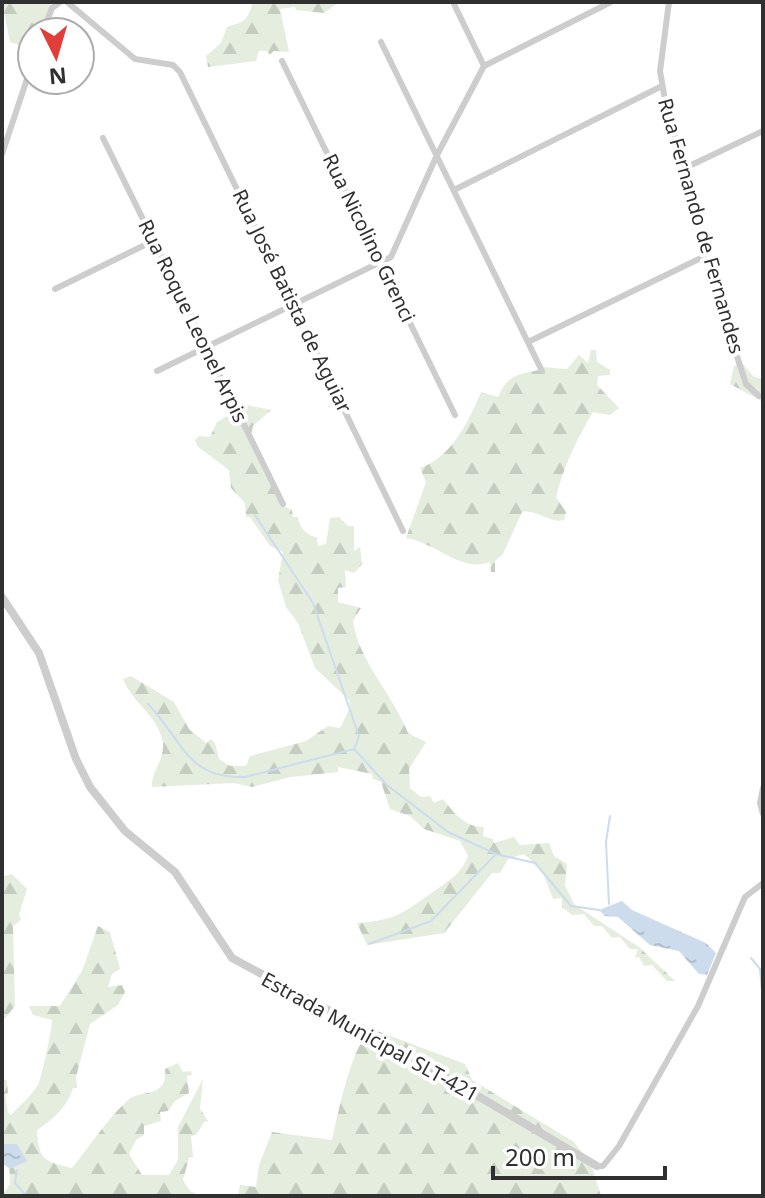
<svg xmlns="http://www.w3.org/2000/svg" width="765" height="1198" font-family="'Noto Sans',sans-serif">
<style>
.forest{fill:url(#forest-firs)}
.water{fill:url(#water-ripples)}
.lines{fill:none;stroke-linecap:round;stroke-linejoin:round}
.stream{stroke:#ccdcec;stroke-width:2}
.minor{stroke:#cdcdcd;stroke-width:6}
.tertiary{stroke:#cdcdcd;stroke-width:8}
.labels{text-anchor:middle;stroke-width:8;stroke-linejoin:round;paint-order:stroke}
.street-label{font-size:20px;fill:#303030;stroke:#fff}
</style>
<defs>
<pattern id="forest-firs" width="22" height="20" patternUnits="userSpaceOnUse" patternTransform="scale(2)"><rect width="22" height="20" fill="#e5eddf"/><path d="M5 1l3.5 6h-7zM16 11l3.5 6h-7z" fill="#c5ccc0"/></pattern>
<pattern id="water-ripples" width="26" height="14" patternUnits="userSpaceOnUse" patternTransform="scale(2)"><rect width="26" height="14" fill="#ccdcec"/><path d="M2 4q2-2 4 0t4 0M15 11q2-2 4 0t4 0" fill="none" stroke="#b0bdcb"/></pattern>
</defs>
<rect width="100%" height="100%" fill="#fff"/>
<path class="forest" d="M2,2h48l-2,30h-16v24l-4,-8 -18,-6z
M253,2h86l-15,11 -28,-3 -1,-3 -15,2 9,43 -15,-1 -5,4 -1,-4h-9l-3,10 -48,6 -2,-11 15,-13 6,-16c18,-6 20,-5 26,-25z
M591,350h5l1,12 13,8v5l-12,1 -1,9 22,23 -9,7 -17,-3c-16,27 -29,53 -37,85l10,15 -2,8c-14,4 -27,-11 -42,-8l-19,42 -8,7v11h-4l-1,-10c-29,11 -53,-19 -84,-24l20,-56 -6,-14c31,-10 49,-47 61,-76l17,5c9,-21 19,-23 41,-27l2,-3 26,2 12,-14 9,8z
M742,363l12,14 9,2v23l-33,-18 4,-18z
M246,405l25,5 -18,16 -2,9 31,70 10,5 1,7h5c1,11 11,20 19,20l1,9 8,-2 4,-26 9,-1 9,9h6v25l6,-4 2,17 -8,9 -9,-3 1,17 -8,1v14l23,6 -8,13c6,41 39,72 55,112l18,9 -17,27 1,19 11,9 9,-1 4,7 9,-4c8,10 21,29 41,28l-1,9 10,3 1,4 20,-6 6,8 29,-2 5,13 13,8 -2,22 10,19 64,42 36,34h-8l-15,-16 -8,1 -5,-9 -4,1 3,-9h-8l-10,-12 -8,1 -10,-12h-8l-10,-12 -12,1 -10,-8v-9l-9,1 -11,-29 -18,-16 -16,5 -8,14h-8l-48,60 -77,12 -10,-22c41,-3 45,-10 76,-31 15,-11 28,-17 35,-36l-8,-15 -36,-12 -14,-13 -20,-7 -9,-27 -8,-3 -1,-5 -34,-7v5l-47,5 -39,10 -18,-4 -82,4c-1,-15 12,-26 11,-43 -3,-27 -31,-41 -40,-65l8,-3 43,26 15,27 17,14 5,-4 4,4 4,16 11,7h16l4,-10 56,-15 22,-15 12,2 10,-20 -1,-8 -34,-32 -17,-45 -12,-16 -8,-27 5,-28 -13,-6 -20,-29h-4l-1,-14 -14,-15 -2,-18 -32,-24 -2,-6 4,-4 11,1 7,-15z
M12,874l15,15 -8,26 2,5 -8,6 2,80 -13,16v-145z
M98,926l12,6 10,37 -8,5 -4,13 14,-2 3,7 -7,13 -28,19 -14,53 1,11h-4c-6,20 -21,32 -36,42 2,29 5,31 35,38 18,-22 35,-49 56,-68 13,-11 40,-1 37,-31l13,-6 5,9 8,-1 1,4 -5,1 2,17 -14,8 -7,10 -8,1 1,9 -17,5v9l-8,5 -7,14 13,21h27l9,-15v-33l25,-48 -3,30 8,12 -4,1 -8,13 -5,1 2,21 -4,1 -6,22 7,11 10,5h-198l8,-12 -1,-22 -7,-4v-78h5l1,13 -3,1 3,19 3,2c9,-10 20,-19 27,-30 3,-4 15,-60 14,-65l-19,-5 -4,-9h31l22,-35z
M372,1029l93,35 7,16 102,62 17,22 10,32h-363l2,-11 16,2 3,-22 13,-33 60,8c6,-25 20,-98 40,-111z"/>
<path class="water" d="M622,901l10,9 74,33 10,10 -9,22 -8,-1 -20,-23 -29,-6 -32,-28 -13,-1 -6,-6z
M2,1144h15l10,17 -17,8 -8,-6z"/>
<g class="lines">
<path class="stream" d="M255,515l58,88 46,133 -5,13 33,36 61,47 48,22 39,9 36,43 28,4
M148,704c35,36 38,75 97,73l109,-28
M609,904l-3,-62 4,-26
M369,944l62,-23 64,-66
M751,958l9,11 3,33
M17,1170l-2,13 11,13"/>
<path class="minor" d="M67,2l68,57 38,6 7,7 223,459
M453,2l31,64
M669,2l-9,69 5,29 55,204 26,80 13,12
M43,32l9,-24 8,-6
M381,42l161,329
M282,61l173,354
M103,138l180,366
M2,154l30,-90
M683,169l80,-38
M454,190l208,-104
M55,289l98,-48
M528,342l177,-86
M157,371l234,-114 46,-102 47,-89 127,-64
M763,788l-3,15 3,11
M597,1166h6l16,-20 79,-140 47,-109 18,-14"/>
<path class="tertiary" d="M2,597l37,56 37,106 14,28 35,44 50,41 57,86 135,73 230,135"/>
</g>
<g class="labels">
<g class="street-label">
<text transform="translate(701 226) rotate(74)" y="7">Rua Fernando de Fernandes</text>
<text transform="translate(369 238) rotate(64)" y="7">Rua Nicolino Grenci</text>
<text transform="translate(292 301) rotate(64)" y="7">Rua José Batista de Aguiar</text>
<text transform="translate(193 321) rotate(64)" y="7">Rua Roque Leonel Arpis</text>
<text transform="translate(370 1037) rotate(29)" y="7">Estrada Municipal SLT-421</text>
</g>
</g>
<rect width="765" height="1198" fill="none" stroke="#303030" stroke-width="8"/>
<g transform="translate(56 56) rotate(175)"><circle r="38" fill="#ffffff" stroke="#acacac" stroke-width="2"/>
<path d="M0-6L14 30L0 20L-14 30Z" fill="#e13e39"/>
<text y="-12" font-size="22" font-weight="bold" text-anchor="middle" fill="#303030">N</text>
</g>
<path d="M493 1166v12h172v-12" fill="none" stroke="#303030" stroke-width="4"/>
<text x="505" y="1166" font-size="24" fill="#303030" stroke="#ffffff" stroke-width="6" paint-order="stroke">200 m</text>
</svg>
